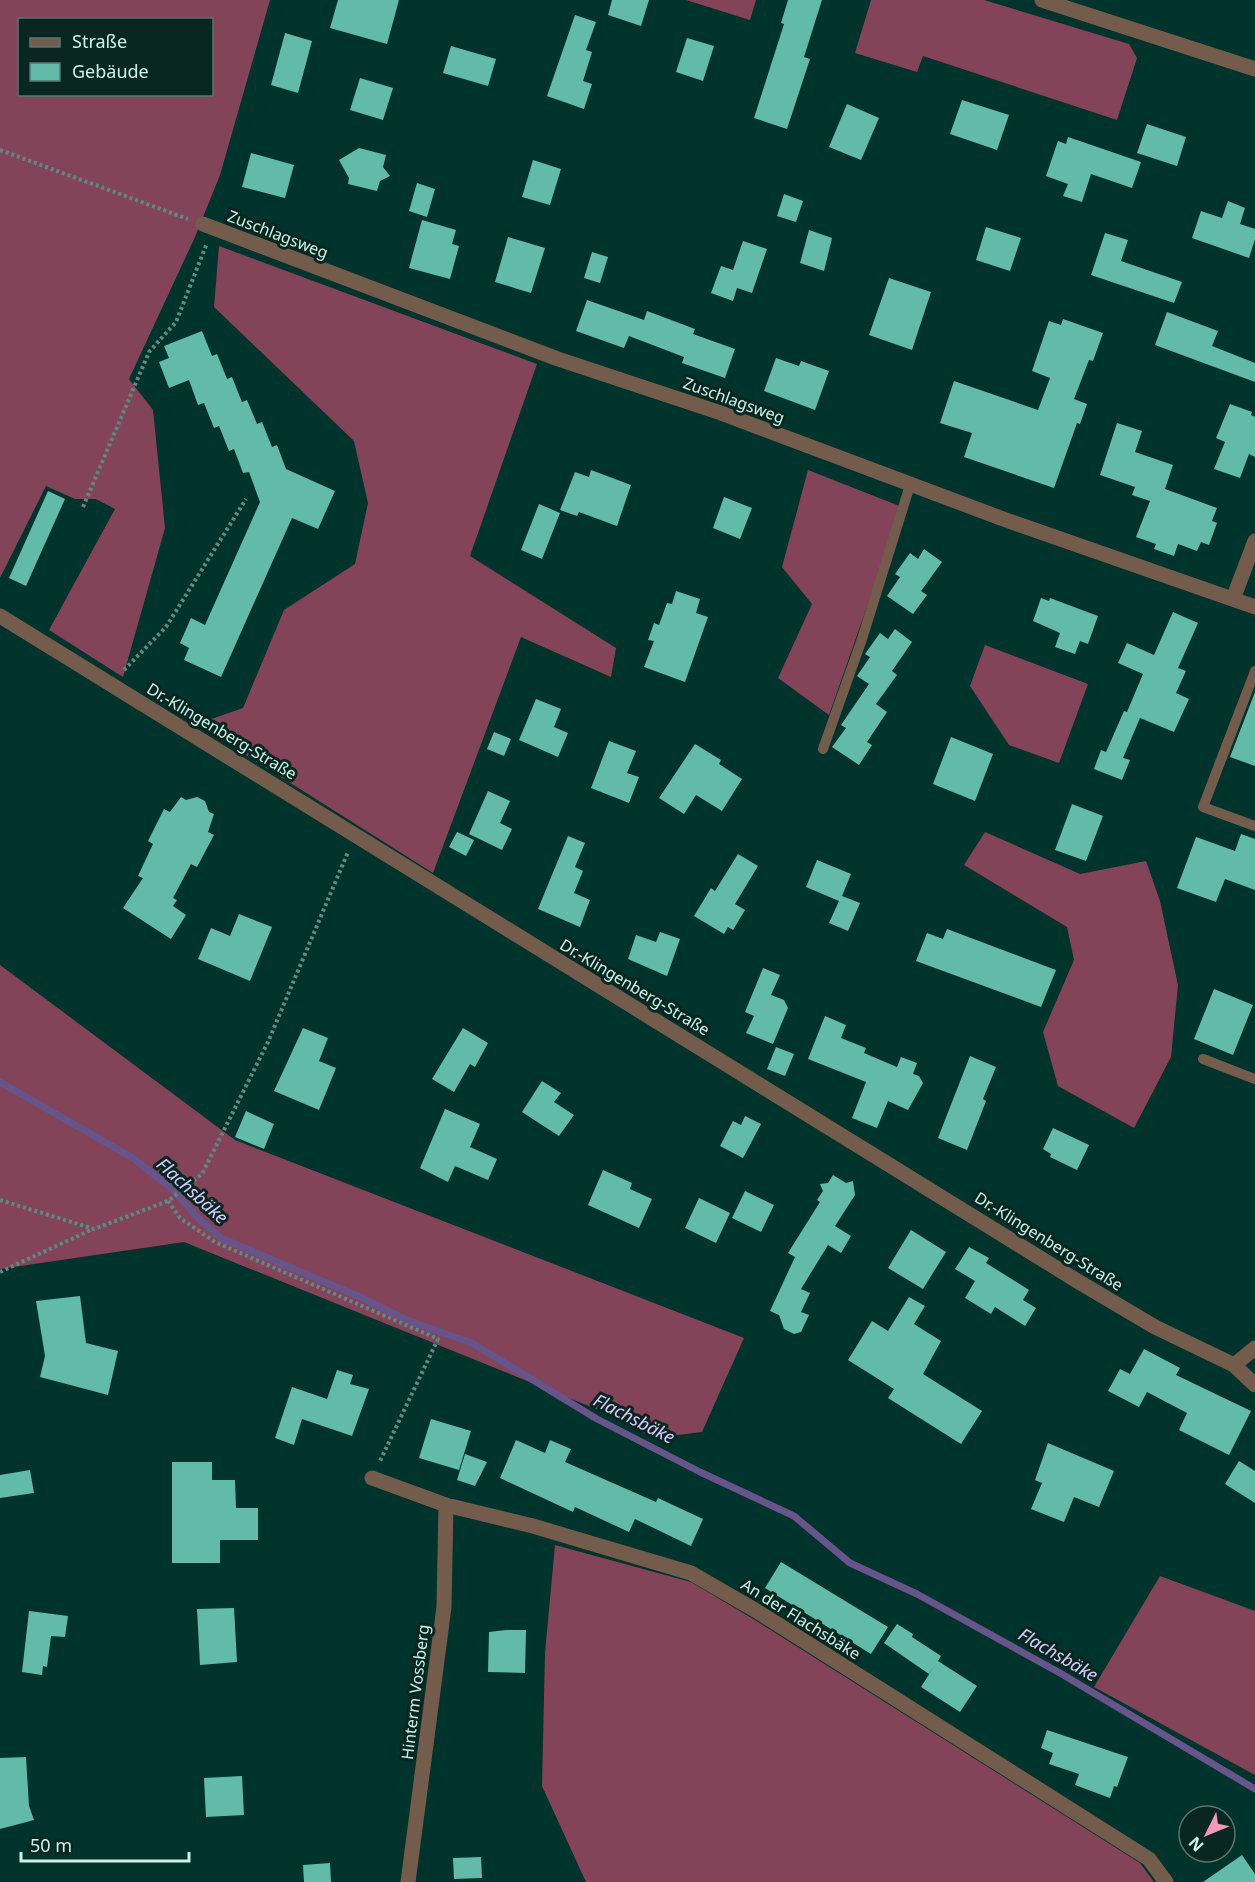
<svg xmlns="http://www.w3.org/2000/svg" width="1255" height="1882" font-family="'Noto Sans',sans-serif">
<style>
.forest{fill:#83445a;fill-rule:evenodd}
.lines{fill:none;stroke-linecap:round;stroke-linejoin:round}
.stream{stroke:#66548b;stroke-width:7}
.building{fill:#62bba8}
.path{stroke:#5d8b82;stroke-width:4;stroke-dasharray:3 3;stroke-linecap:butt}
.service{stroke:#735c4b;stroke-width:10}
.minor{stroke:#735c4b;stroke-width:15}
.labels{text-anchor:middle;stroke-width:6;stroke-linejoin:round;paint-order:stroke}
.street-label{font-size:16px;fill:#caf3e9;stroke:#092621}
.water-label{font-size:18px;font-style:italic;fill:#d9cafd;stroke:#092621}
</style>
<rect width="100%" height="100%" fill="#00332b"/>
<path class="forest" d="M0,0h270l-50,175 -25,62 -66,142 24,31 12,118 -42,149 -74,-47 66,-121 -19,-10h-21l-29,-13 -46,92zM20,20h192v74h-192z
M686,0h70l-6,20z
M871,0h113l145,44 8,14 -20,62 -194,-64 -6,16 -62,-19z
M219,246l318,118 -67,192 146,92 -5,29 -90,-40 -88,236 -236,-149 46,-16 41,-98 71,-46 13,-61 -14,-62 -140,-134z
M808,470l94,37 -73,208 -51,-37 34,-74 -30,-37z
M985,645l103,39 -29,79 -50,-18 -39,-59z
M985,832l95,42 66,-13 14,40 18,84 -7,72 -37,71 -76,-42 -15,-54 31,-72 -7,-33 -103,-62z
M0,965l235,175 509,198 -42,94 -49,6 -42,-23 -427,-173 -184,27z
M555,1545l136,37 64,38 385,243 14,19h-568l-44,-96 3,-133z
M1160,1576l95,35v164l-161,-88z"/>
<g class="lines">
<path class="stream" d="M0,1082l133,76 39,31 26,29 23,20 139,59 49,24 63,22 125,76 103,53 94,44 56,47 67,31 143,79 195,116"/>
</g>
<path class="building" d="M338,0h61l-12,44 -57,-16z
M612,0h37l-8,26 -33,-11z
M788,0h34l-18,57 6,2 -23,70 -33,-11 30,-94 -3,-1z
M575,15l21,7 -10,28 6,2 -9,29 9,3 -8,25 -37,-13z
M285,33l27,8 -14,52 -27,-8z
M687,38l27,8 -11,35 -27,-9z
M451,46l45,13 -8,27 -45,-13z
M360,78l33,10 -10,32 -33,-10z
M962,100l47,15 -12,35 -47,-16z
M847,104l32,14 -18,42 -32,-13z
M1147,124l39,13 -9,29 -40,-13z
M1068,137l73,25 -9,26 -41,-14 -9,28 -19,-6 5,-12 -22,-8 12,-35 8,3z
M359,148l27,7 -3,12 7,9 -10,5 -3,10 -29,-7 1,-6 -10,-18z
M251,153l43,12 -9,33 -43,-11z
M533,160l28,9 -11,36 -28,-8z
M417,183l18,6 -8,28 -18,-6z
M784,194l19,7 -7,21 -19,-6z
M1228,201l17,7 -5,16 15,5v10l-6,19 -57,-20 9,-27 21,7z
M422,220l34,10 -4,14 7,2 -9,33 -41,-11z
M986,227l35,11 -11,33 -34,-11z
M809,230l23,8 -8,33 -24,-8z
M1105,233l23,7 -7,21 61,21 -8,21 -83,-28z
M508,237l37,11 -14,45 -36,-11z
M743,241l24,8 -15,44 -15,-5 -4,13 -22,-8 10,-27 12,4z
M592,252l16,5 -8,26 -16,-5z
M889,278l42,14 -19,58 -43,-15z
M587,300l57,20 3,-9 48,18 -2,5 42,15 -10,29 -43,-15 2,-6 -55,-21 -5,12 -48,-17z
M1167,312l51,19 -6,15 43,17v19l-100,-37z
M1063,319l40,14 -10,28 -4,-1 -15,39 13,5 -7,20 -3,-1 -23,65 -90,-31 8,-24 -32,-10 14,-42 84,29 12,-32 -18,-7 17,-50 12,4z
M202,331l10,25 5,-2 10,25 5,-2 10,25 5,-2 10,24 5,-2 10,25 5,-2 9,24 49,22 -17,38 -26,-11 -71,159 -37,-17 5,-12 -9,-5 11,-25 14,7 55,-123 -11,-30 -6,1 -9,-24 -5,2 -10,-25 -5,2 -10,-25 -6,2 -9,-25 -20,8 -10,-26 10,-4 -5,-12z
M776,358l23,8 2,-5 28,10 -14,39 -51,-19z
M1230,404l22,8 -1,3 4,2v40l-6,-3 -9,24 -26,-9 11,-27 -9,-4z
M1117,423l25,8 -7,21 38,13 -8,24 52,19 -5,13 5,2 -8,22 -8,-3 -4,9 -19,-7 -4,12 -20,-7 2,-5 -20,-7 14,-36 -18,-6 3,-8 -35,-12z
M591,470l40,15 -14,41 -38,-14 -2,4 -17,-6 15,-38 14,5z
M48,491l17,8 -39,87 -17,-8z
M724,497l28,11 -12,31 -27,-11z
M539,504l21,9 -18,46 -21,-9z
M924,549l18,13 -21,29 6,4 -14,19 -26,-18 13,-19 -5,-3 15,-21 8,6z
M676,591l24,8 -4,14 12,4 -23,65 -41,-15 10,-26 -6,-1 6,-17 5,2 8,-22 5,1z
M1041,598l8,3 1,-3 48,18 -10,28 -8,-3 -5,13 -20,-7 5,-14 -27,-12z
M1173,612l25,11 -20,45 8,3 -10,22 13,6 -15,33 -34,-14 -17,40 7,2 -8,20 -28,-11 7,-19 5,2 18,-41 3,1 16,-38 -25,-11 9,-20 27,12z
M895,629l17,13 -20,29 5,4 -21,29 11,8 -20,30 5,3 -13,20 -27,-18 14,-19 -5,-3 28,-41 -12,-8 13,-19 -5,-3 15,-21 8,6z
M1255,692v74l-25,-9z
M536,699l25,10 -7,18 14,6 -10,24 -39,-17z
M494,732l17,7 -7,17 -17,-7z
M951,737l42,17 -18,47 -42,-17z
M609,741l27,10 -9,22 12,4 -10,26 -38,-15z
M695,744l26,16 -2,4 23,15 -20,32 -26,-16 -12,19 -25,-16z
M488,791l22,10 -10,22 12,6 -10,21 -33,-16z
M181,797l5,3 11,-3 8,4 4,11 5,2 -6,18 6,3 -17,32 -6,-3 -18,34 4,2 -4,6 13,9 -15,24 -48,-31 20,-30 -5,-2 15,-32 -5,-3 16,-32 6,3z
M1072,804l31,12 -17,45 -31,-11z
M457,832l17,8 -8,16 -17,-9z
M1241,834l14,5v51l-30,-11 -9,23 -39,-14 19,-51 39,14z
M568,836l17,7 -10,24 8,4 -9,22 16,7 -10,27 -42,-18z
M738,854l20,12 -23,38 10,6 -12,20 -5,-3 -4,7 -30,-18 17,-28 4,3z
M817,860l34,14 -9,22 18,7 -12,28 -19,-8 10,-22 -33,-14z
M239,914l33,13 -22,54 -52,-22 13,-31 19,8z
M947,929l109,41 -15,37 -125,-46 11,-28 16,6z
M660,932l20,7 -13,37 -39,-17 8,-24 20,7z
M763,968l17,7 -9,20 13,5 4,8 -15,36 -27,-11 8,-17 -9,-4z
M1214,989l39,16 -20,50 -39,-16z
M825,1016l21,9 -5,13 25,10 -2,5 33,14 4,-10 16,6 -4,11 6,2 4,7 -15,27 -20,-9 -11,27 -25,-10 14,-36 -58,-23z
M303,1028l25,10 -9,23 17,7 -17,42 -45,-19z
M463,1028l25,15 -13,24 -5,-3 -16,28 -22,-13z
M776,1047l18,7 -9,22 -18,-7z
M970,1056l26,11 -13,32 3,2 -19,49 -29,-12z
M542,1081l19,12 -7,9 20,13 -15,21 -37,-24z
M445,1109l35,15 -10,23 27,12 -9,21 -33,-14 -7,16 -28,-14z
M246,1111l28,13 -10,25 -29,-12z
M745,1116l16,8 -18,34 -23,-12 13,-25 8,4z
M1053,1128l36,17 -12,25 -27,-13 1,-3 -8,-5z
M603,1170l29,13 -2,6 22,10 -13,29 -51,-23z
M833,1175l13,8 7,-2 2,14 -20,31 16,10 -10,17 -13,-8 -27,44 9,4 -9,19 8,3 -8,17 -7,2 -10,-5 -5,-14 -9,-4 25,-54 -7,-4 32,-51 -3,-2 6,-9 -3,-7 8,-1z
M745,1191l29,14 -13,27 -29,-14z
M699,1198l31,15 -14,30 -31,-15z
M911,1230l35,22 -23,37 -35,-21z
M969,1247l20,11 -3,5 43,27 -6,10 13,8 -11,18 -30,-19 -4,7 -26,-16 10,-17 -20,-12z
M80,1296l6,47 32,8 -10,44 -68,-18 5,-21 -9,-55z
M909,1297l16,9 -11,18 27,17 -18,33 59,37 -21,33 -73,-46 6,-9 -46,-29 24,-39 16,10z
M1144,1349l36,19 -4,7 75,36 -22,44 -50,-25 8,-17 -40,-21 -8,15 -31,-16 12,-22 10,5z
M337,1370l16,5 -3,9 19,5 -17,47 -50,-17 -8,26 -19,-7 17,-51 35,12z
M431,1419l40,12 -12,39 -40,-12z
M516,1440l29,13 5,-13 21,9 -6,13 91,40 2,-4 45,21 -12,27 -56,-27 -6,13 -54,-25 -2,5 -73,-34z
M1048,1443l66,28 -15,36 -25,-10 -10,25 -33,-13 11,-26 -7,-3z
M465,1454l22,8 -12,24 -18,-6z
M1239,1461l16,10v32l-30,-19z
M172,1462h40v18h23l1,28h22v32h-38v23h-48z
M30,1470l4,23 -34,5v-23z
M781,1562l107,65 -17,27 -106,-66z
M234,1608l3,54 -37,3 -3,-56z
M29,1611l39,5 -3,21 -14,-1 -4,31 -4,-1 -1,9 -20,-3z
M897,1624l16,10 -1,3 29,19 -3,5 39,25 -17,26 -39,-25 14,-22 -6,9 -45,-31z
M506,1630h20l-1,43 -37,-1 1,-40z
M1047,1730l81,27 -11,30 -3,-1 -4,12 -35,-13 4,-11 -30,-10 4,-11 -12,-5z
M26,1757l3,49 5,14 -34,9v-71z
M242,1776l2,39 -38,2 -2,-39z
M1242,1855l13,19v8h-52z
M481,1857l1,21 -28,1 -1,-21z
M330,1863l1,19h-27l-1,-17z"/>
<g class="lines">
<path class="path" d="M0,150l188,69
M83,507l66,-155 27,-30 31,-79
M124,670l42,-43 80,-128
M0,1200l94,29 74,-28 34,-27 66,-132 80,-190
M168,1201l12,17 35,24 223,97 -58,122
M0,1272l93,-43"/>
<path class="service" d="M1255,671l-52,136 52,19
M823,749l39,-110 49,-157
M1203,1059l52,20"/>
<path class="minor" d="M1042,0l213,69
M203,224l355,135 163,54 285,107 249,87
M1233,599l22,-58
M0,616l1079,666 76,45 79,38 21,20
M1234,1365l21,-17
M372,1478l74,27 87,21 158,47 64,37 394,249 17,23
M408,1882l36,-275 2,-102"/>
</g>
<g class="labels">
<g class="street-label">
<text transform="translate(278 234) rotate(21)" y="6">Zuschlagsweg</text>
<text transform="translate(734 400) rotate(20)" y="6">Zuschlagsweg</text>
<text transform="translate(222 731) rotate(31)" y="6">Dr.-Klingenberg-Straße</text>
<text transform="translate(635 987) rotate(31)" y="6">Dr.-Klingenberg-Straße</text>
<text transform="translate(1049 1241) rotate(32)" y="6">Dr.-Klingenberg-Straße</text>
<text transform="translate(801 1619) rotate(32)" y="6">An der Flachsbäke</text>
<text transform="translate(415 1692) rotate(-83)" y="6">Hinterm Vossberg</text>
</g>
<g class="water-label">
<text transform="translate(192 1191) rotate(42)" y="6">Flachsbäke</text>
<text transform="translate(634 1419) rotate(27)" y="6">Flachsbäke</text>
<text transform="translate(1058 1655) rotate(30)" y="6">Flachsbäke</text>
</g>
</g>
<rect x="18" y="18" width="195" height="78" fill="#092621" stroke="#567871" stroke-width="1.5"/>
<rect x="30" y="38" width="30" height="9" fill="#735c4b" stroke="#567871" stroke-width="1.5"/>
<text x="72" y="48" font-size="18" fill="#caf3e9">Straße</text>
<rect x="30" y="63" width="30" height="18" fill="#62bba8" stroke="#567871" stroke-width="1.5"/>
<text x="72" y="78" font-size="18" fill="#caf3e9">Gebäude</text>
<g transform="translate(1207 1834) rotate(227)"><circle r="28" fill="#092621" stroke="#567871" stroke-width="1.5"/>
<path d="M0-4.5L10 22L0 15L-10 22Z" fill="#f09ab7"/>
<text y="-9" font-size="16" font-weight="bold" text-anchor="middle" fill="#caf3e9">N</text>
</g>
<path d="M21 1852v9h168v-9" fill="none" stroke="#caf3e9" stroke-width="3"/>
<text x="30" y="1852" font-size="18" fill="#caf3e9" stroke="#092621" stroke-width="4.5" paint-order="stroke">50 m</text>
</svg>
